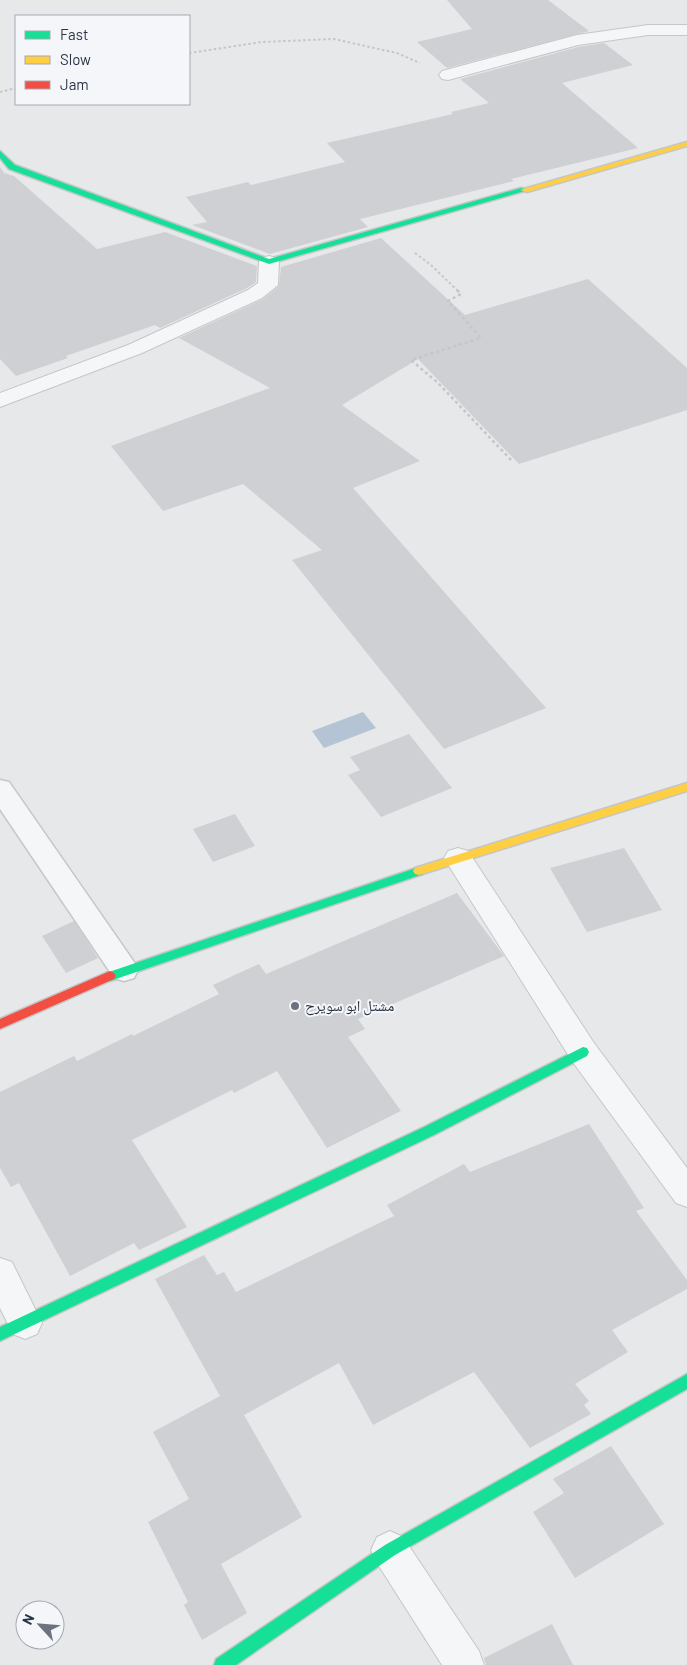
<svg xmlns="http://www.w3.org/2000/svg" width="687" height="1665" font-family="Barlow,'Noto Naskh Arabic',sans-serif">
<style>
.water{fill:#b4c4d5}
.building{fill:#ced0d3}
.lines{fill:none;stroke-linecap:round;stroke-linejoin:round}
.lane-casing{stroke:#c4c6c8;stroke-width:3}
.street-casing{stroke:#c4c6c8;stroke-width:2}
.fast-casing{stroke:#c4c6c8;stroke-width:3}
.slow-casing{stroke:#c4c6c8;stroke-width:3}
.jam-casing{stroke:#c4c6c8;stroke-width:3}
.path-far1{stroke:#c5c6ca;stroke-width:2;stroke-dasharray:2.5 2.5;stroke-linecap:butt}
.path{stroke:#c5c6ca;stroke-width:2.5;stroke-dasharray:3 3;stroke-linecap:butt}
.lane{fill:#f5f6f7;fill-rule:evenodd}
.street{fill:#f5f6f7;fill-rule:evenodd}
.fast{fill:#16e098;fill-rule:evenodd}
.slow{fill:#ffcf43;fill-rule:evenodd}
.jam{fill:#f24e42;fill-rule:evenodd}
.poi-dot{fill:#6c737f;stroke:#f4f6f9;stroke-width:2}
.labels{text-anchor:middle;stroke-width:4;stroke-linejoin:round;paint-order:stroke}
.poi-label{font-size:15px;fill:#2b3445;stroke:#f4f6f9;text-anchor:start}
</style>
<rect width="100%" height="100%" fill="#e6e8ea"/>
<path class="water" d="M363,712l13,16 -52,20 -12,-17z"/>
<path class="building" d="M447,0h101l41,31 -142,37 -30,-26 55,-13z
M604,43l29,22 -71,18 76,65 -127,31 3,2 -154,38 8,8 -98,27 -78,-29 15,-3 -21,-25 62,-15 3,3 94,-23 -18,-19 126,-29 -2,-2 38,-9 -29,-24 118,-32z
M0,167l4,6 10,3 83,73 68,-17 92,34 -1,16 -9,6 -87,40 -5,-3 -89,31 2,2 -52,18 -16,-17z
M381,238l84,77 123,-36 99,89v42l-168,54 -101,-105 -76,46 78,56 -67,27 193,220 -102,41 -152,-189 30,-10 -79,-66 -80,27 -52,-65 159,-58 -91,-50 84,-39 16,-13 2,-19z
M409,734l43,54 -71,29 -33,-42 12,-5 -10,-13z
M235,814l20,32 -42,16 -20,-33z
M624,848l38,62 -75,22 -37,-64z
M457,893l47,63 -146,63 7,10 -17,8 53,74 -74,37 -50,-77 -43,22 -2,-3 -100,50 55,87 -48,23 -5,-7 -64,33 -51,-93 -8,4 -11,-19v-76l74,-36 3,5 55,-27 1,2 86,-42 -6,-9 46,-21 7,10z
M74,921l24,37 -32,15 -24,-37z
M589,1124l55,84 -8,3 51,69v9l-75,41 16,22 -53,32 14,17 -5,4 7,9 -61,34 -56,-76 -101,53 -34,-62 -95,52 58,102 -81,47 26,49 -45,27 -18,-35 4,-3 -40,-80 41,-23 -36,-67 67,-36 -65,-117 49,-24 13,20 7,-3 12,20 158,-76 -7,-11 77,-41 6,8z
M611,1446l53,78 -89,54 -42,-66 31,-19 -11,-14z
M552,1624l21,41h-87l-2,-7z"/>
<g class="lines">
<g class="lane-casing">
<path id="lane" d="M0,780l9,2 125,180 4,8 -4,8 -10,3 -10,-3 -114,-169z"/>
</g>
<g class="street-casing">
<path id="street" d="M648,25h39v10h-39l-70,10 -130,35 -6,-1 -3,-4 3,-4 135,-36z
M269,256l7,2 3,4 -1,23 -16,13 -120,55 -142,54v-14l128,-48 120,-55 10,-7 1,-21 3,-4z
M458,848l10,3 126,192 93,125v39l-11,-4 -104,-142 -128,-203 4,-7z
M0,1258l12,4 30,61 -5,11 -12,5 -12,-5 -13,-26z
M390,1531l13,6 76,114 5,14h-42l-65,-102 -6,-13 6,-13z"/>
</g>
<g class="fast-casing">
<path id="fast" d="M0,151l15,14 254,94 252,-71 7,2 -259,74 -260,-95 -9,-11z
M419,867l4,1 2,3 -2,3 -313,107 -4,-2 -2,-3 2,-3z
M583,1047l4,1 2,4 -2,4 -153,79 -434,206v-14l424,-200z
M687,1374v15l-292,166 -159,110h-22l2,-6 169,-114z"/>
</g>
<g class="slow-casing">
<path id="slow" d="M687,142v4l-160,46 -7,-2z
M687,783v8l-268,84 -4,-1 -2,-3 2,-3z"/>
</g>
<g class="jam-casing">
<path id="jam" d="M110,971l4,2 2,3 -2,3 -114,50v-10z"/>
</g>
<path class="path-far1" d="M189,53l73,-11 72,-3 63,14 23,10
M0,92l16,-4
M415,253l16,12 27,26"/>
<path class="path" d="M457,290l4,4 -13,7 33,37 -70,22 27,23 74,78"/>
<use href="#lane" class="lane"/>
<use href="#street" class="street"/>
<use href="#fast" class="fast"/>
<use href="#slow" class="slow"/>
<use href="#jam" class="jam"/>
</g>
<circle class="poi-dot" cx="295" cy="1006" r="5"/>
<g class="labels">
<g class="poi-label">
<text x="305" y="1011">مشتل ابو سويرح</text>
</g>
</g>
<rect x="15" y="15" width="175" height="90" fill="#f4f6f9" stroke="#a4a8b1"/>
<rect x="25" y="31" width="25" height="8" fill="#16e098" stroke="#a4a8b1"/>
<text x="60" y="40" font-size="15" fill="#2b3445">Fast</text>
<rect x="25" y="56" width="25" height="8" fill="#ffcf43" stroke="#a4a8b1"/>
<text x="60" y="65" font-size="15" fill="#2b3445">Slow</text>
<rect x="25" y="81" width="25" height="8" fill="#f24e42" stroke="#a4a8b1"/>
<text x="60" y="90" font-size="15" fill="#2b3445">Jam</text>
<g transform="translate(40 1625) rotate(296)"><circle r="24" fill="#f4f6f9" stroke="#a4a8b1"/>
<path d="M0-4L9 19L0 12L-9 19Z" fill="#6c737f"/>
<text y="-8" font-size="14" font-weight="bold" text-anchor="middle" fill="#2b3445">N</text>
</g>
</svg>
